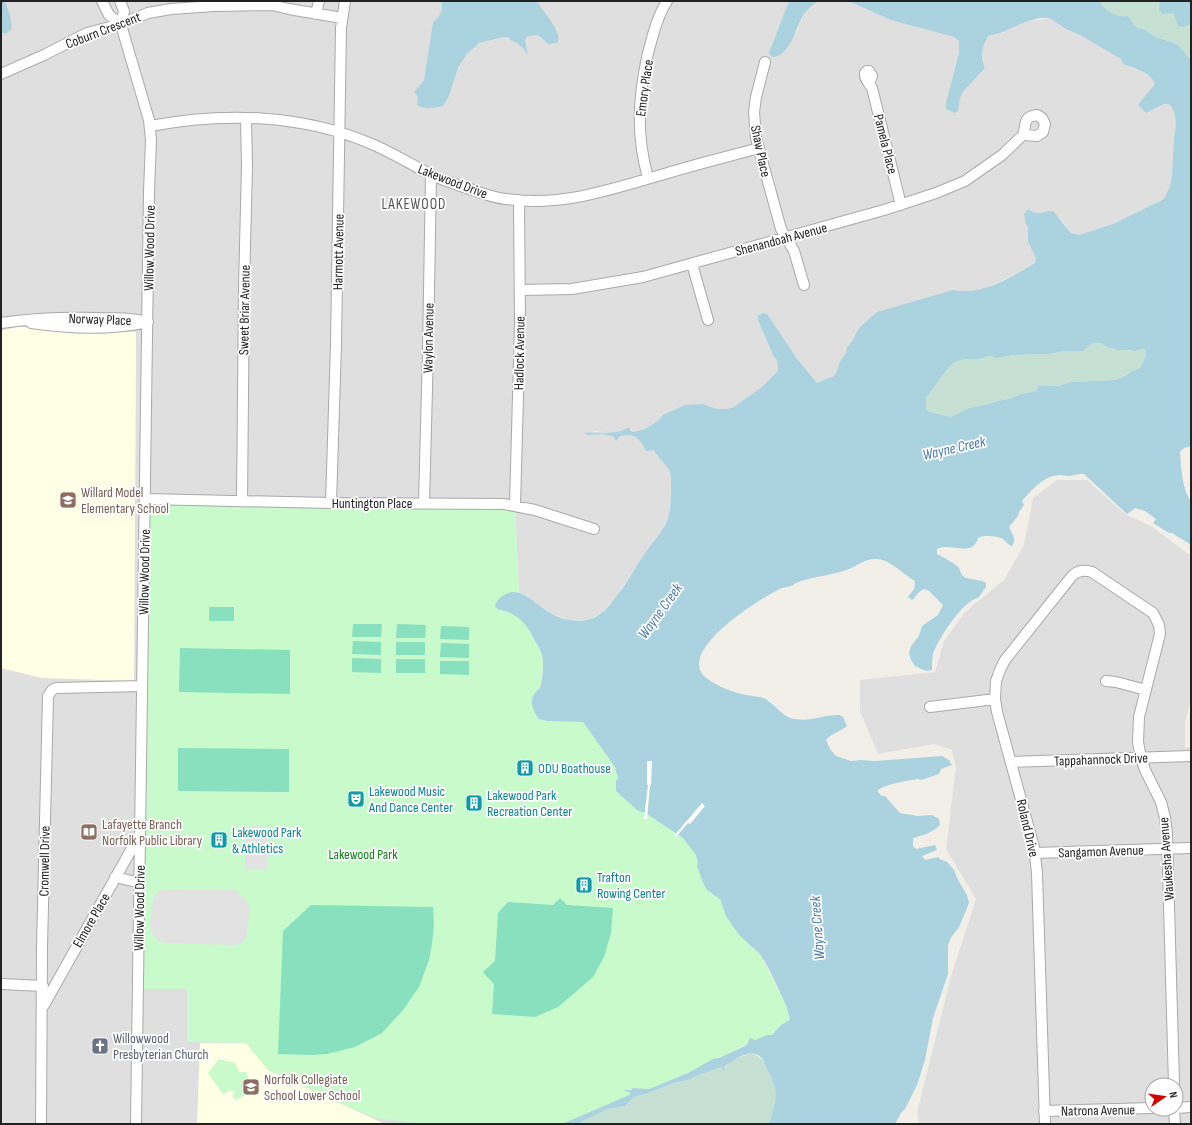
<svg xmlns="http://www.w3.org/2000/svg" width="1192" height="1125" font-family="'Sofia Sans Condensed',sans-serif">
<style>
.residential{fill:#e0dfdf;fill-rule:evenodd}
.education{fill:#ffffe5}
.wetland{fill:#c6e0d4}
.park{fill:#c8facc}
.pitch{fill:#88e0be}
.parking{fill:#e2e2e2}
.water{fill:#aad3df;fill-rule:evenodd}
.pier{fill:#fff}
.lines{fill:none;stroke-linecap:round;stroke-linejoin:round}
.minor-casing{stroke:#a9a9a9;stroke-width:12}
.minor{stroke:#fff;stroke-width:10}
.labels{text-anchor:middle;stroke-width:3.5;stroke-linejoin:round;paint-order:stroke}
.street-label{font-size:14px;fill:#222;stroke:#fff}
.education-label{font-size:14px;fill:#785e54;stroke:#fff;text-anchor:start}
.culture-label{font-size:14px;fill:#0d838f;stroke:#fff;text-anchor:start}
.park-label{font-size:14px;fill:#0c8416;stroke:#fff}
.worship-label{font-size:14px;fill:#5b616d;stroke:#fff;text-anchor:start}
.neighbourhood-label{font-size:15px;letter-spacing:1px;fill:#555;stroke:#fff}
.water-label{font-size:15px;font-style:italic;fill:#4a7aab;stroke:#fff}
</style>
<rect width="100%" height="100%" fill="#f2efe9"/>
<path class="residential" d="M5,1h436l2,6 -3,9 -7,6 -9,58 -10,12 16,16 13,-2 6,-10 9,-28 8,-13 13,-12 25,-6h5l1,3 8,3 5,4 4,7 -2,-14 3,-4 10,-1 10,9 -11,-43h252l-1,5 8,28 8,-20 14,-13h30l43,19 63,17 5,4 -1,70 2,-13 3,-6 22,-24 -4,-15 7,-17 12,-3 26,-11 23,-4 17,11 14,6 41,24 2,5 11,5 6,1 12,9 3,5 -9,29 18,-9h5l4,2 3,12v12l-2,6 -2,39 -2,11 -6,13 -51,25 -34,11 -8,-2 -9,-13 -14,-9 -7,3h-7l-6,-5v33l8,16 -1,5 -28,15 -23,11 -20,2 -11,-1 -94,38 -7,13 -5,6 -1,6 -6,8 -3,10 -3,5 -4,3 -13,4 -22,-27h-22l4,4 1,12 -16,15 -30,21 -8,1h-7l-14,-5 -40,11 -4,5 -14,9 -11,3 -5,-5 -5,3 -11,3 -19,-2 -6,4 15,-1 11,3 11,-2 13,2 4,4 4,10 8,-2 3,7 11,11 3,10 -2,37 -7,18 -15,19 -32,47 -15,16 -10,5 -17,2 -21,-7 -25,-18 -8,-3 -4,-87 -328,483 59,54 176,81h-421v-456l41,10 92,2 2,-347 -119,-6 -16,4v-299l4,2 5,-19z
M1057,480h30l38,34 26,12 40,30v144l-6,21v26h6v377h-272l-2,-12 35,-139 24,-74 -30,-50 10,-82 -4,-17 -18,-6 -56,10 -18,-43v-31l75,-8 9,-31 21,-29 39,-32 20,-35 9,-47zM1152,1085h24v24h-24z"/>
<path class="education" d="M17,327l119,5 -2,349 -92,-3 -41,-10v-337z
M200,1043h46l22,27 117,54h-188z"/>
<path class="wetland" d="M1100,1h60v4l10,8 4,1 10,13 7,-3v35c-6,-4 -8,-10 -13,-14 -7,-5 -22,-6 -27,-11 -5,-4 -7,-5 -14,-6l-9,-12c-11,1 -23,-4 -28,-15z
M1093,343h9c9,7 13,7 24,7 4,0 7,1 10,1 4,-1 6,-2 10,-1v6l-6,12 -8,3 -5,4 -12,5 -44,2 -13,4 -18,-1 -4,6 -15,3 -9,4 -14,3 -14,4 -15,3 -18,9 -24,-6 -1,-4v-9l23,-31 7,-6 8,-3 15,1 11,-3 7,2 17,-3 35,-1 16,-3h18z
M751,1054c14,0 25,28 25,40 1,9 -3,23 -8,30h-193l33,-15 17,-3 9,-9 17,-5 23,-9 17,-4 2,-2 29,-10 2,4c3,-12 16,-14 27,-17z"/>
<path class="park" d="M145,499l370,6 4,88 -4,-1 -18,17 12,2 14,10 7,11 12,22 1,12 -3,23 7,32 36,1 32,45 3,11 29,36 36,24 13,17 11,35 13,9 6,17 13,19 21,19 26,51 4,14 -2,2 -7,4 -9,10h-5l-12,5 -36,18 -6,1 -25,14 -39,16 -17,-1v2l-7,1 6,2 -2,2 -67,29h-140l-48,-6 -106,-48 -22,-27 -59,-1v-53h-48z
M219,1059l16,4 4,9h7l7,15 -5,7 -13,6 -3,-4 3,-4 -3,-2 -9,4 -15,-21z"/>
<path class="pitch" d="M209,607h25v14h-25z
M353,624h29l-1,13h-29z
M397,624l29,1 -1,13h-29z
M441,626l28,1v13l-29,-1z
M353,641l28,1v13l-29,-1z
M396,642h29v13h-29z
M441,643l28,1v14l-29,-1z
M180,648l110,2v44l-111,-2z
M352,658l29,1v14l-29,-1z
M396,659h29v14h-29z
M440,661h29v14l-29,-1z
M178,748l111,1v43l-111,-1z
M560,898l7,7 46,3 -2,25 -7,24 -11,20 -35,30 -23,10 -43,-3 2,-30 -11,-12 12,-11 3,-48 10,-11 45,3z
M311,905l122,2 1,18 -2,19 -3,16 -10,27 -16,23 -21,23 -27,14 -28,7 -16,1 -33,-1 5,-123z"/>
<path class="parking" d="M252,826h9v6l7,1 -1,36h-22v-37h7z
M163,889l73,1 11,11 2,8 -1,20 -2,9 -5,5 -6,2 -71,-2 -7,-3 -4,-5 -3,-9 1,-19 2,-8 4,-6z"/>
<path class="water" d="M1,1h4l5,14 2,14 -7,5 -4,-2z
M441,1h96c5,10 27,32 20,42l-9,1 -10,-9 -10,1 -3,4 3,16c-5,-9 -9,-13 -18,-16l-1,-3h-5l-25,6 -13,12 -8,13 -9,28 -6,10c-9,2 -18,4 -26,-1l1,-8 -4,-5 10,-12 9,-58c7,-6 11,-11 8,-21z
M789,1h29c-5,4 -10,8 -14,13 -8,13 -14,43 -32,43l-3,-4z
M848,1h252c5,11 17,16 28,15l9,12c7,1 9,2 14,6 5,5 20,6 27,11 5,4 7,10 13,14v387l-7,2 -4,4c1,16 2,37 11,50v43l-19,-12h-3l-16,-10 3,-4 -11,-8 -10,-3 -8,6 -43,-40c-5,-1 -9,2 -15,2 -3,0 -6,-1 -9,-1 -16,0 -28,15 -38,26l2,4 -5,7 -1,4 -9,11c3,7 8,12 3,19 -5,-1 -6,-6 -11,-8 -7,-2 -17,-3 -23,0 -5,20 -27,4 -41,11v5c7,4 14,7 20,12 4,3 3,8 7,11 7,3 16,2 22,6v4l-8,11c-14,1 -41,43 -45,56 -1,5 -1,11 -1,16l-6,1 -11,-5 -4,-6 -2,-7 2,-7 8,-10 3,-10 16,-11 5,-10 -14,-14 -5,-2c-9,5 -7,7 -12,11l-4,-3 6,-8 1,-8c-11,-6 -26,-22 -38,-22 -11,-1 -19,6 -28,10 -6,2 -12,4 -17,5 -12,3 -25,4 -36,9 -4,2 0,1 -5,3 -3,1 -6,1 -9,2 -20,9 -104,61 -78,88 10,9 25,15 38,18 7,2 14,2 21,4 12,5 19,20 32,21 15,3 30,-5 45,-4l3,2 4,9c-7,6 -15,7 -21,14l4,9 6,7 15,5 10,-1 14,1 67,-5 7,4 3,5 -11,4 -2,5 -18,6 -4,-1c-10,2 -33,5 -40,12l5,5h3l15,17 18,3 14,-1 7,4 1,6c-8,8 -17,10 -27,13v8l3,3 19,-4 2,5 -15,6 3,4 13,-3 2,2 7,3 7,8 4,10 9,15 2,8 -10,24 -7,9 -4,9v29l-15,44 -8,42 -8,25 -12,24 -4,4 -6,11h-127c3,-4 4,-9 5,-14 6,-17 2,-26 -6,-41 -2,-6 -5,-13 -11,-15 -9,-3 -23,6 -31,12l-1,6 -2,-5 -29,10 -2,2 -17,4 -23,9 -17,5 -9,9 -17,3 -32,15h-14l67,-29 2,-2 -8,-3h9v-2l17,1 39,-16 25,-14 6,-1 26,-12 3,-3 2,-5 5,2 12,-5h5l9,-10 7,-4 2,-2 -4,-14 -17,-36 -9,-15 -21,-19 -13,-19 -6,-17 -13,-9 -4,-7 -6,-17 1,-3 -2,-8 -13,-17 -36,-24 -10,-4 -21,-19v-10l2,-3 -3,-11 -32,-45 -36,-1 -8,-2c-5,-7 -11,-18 -4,-26 3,-4 6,-4 6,-10 2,-9 3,-19 1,-28 -1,-4 -4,-9 -7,-14 -9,-18 -17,-28 -38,-32l-2,-3c2,-6 4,-8 9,-11 17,-11 34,12 48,19 11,6 26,9 38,5 10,-2 19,-13 25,-21 12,-14 20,-31 31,-46 8,-12 20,-23 23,-38 2,-8 2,-29 2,-37 -1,-12 -12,-16 -17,-27l-8,1c-6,-13 -11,-18 -26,-15l-4,5 -2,-4 -11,-3 -15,1 -4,-2c15,-2 31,3 45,-6l2,4 3,1 11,-3 14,-9 4,-5 22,-10 18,-1 14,5h7l8,-1 30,-21 16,-16 -1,-11 -3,-3 -16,-37v-4l5,-3 5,2 27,41 22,27 17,-7 3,-5 3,-10 6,-8 1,-6 5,-6 7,-13 18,-16 76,-22c33,5 55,-12 82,-27l1,-5 -8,-16v-15l-2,-3 -2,-10 4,-5c13,9 13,1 25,2l18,22 8,2 34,-11 51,-25 6,-13 2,-11 2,-39c3,-10 3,-24 -5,-32h-5l-18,9 -8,-8 17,-21c-6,-13 -20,-15 -32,-20l-2,-5 -41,-24 -14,-6 -17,-11h-10l-13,4 -26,11 -12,3c-6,14 -9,17 -3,32l-22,24 -3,6 -2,13 -3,2 -9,-4v-6l13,-50v-12l-5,-4 -63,-17zM1093,343h8l6,4 10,3h11l7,1 8,-2 3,1v6l-6,12 -8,3 -5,4 -12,5 -44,2 -13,4 -19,-1 -3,6 -15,3 -9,4 -14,3 -14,4 -15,3 -18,9 -24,-6 -1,-4v-9l23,-31 7,-6 8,-2h15l11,-3 7,2 17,-3 35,-1 16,-3h18z
M1160,1h31v23l-7,3 -6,-1 -4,-12 -4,-1 -7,1 -4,-4z"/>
<path class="pier" d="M647,761h5l-1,24h-1l-3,34h-3l4,-34h-1z
M702,803l3,3 -15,18 -2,-1 -12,14 -2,-1z"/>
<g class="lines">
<g class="minor-casing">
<path id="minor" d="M102,1l7,14 12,9
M120,1l4,10 -3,13 5,18 23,78 2,20 -2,52 -13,932
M316,14l3,-13
M765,62l-9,35 -2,15 2,26 25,91 13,22 10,34
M1,74l43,-19 43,-22 34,-9 27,-11 23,-4 43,-3 58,-1 17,4 53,9
M869,83l3,-7 -3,-5h-2l-2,2c-1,6 4,10 7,15l29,117
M1037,115l5,3 3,6 -2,8 -6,4 -14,-1c4,-11 -1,-18 14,-20z
M150,126c74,-14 154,-12 224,19 21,9 41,22 62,32 12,5 26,9 39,14 10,3 20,7 31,8 55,8 102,-9 155,-24 32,-10 65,-18 98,-27
M648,178c-12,-44 -10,-80 0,-125 5,-18 9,-36 19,-52
M692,264l16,56
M520,290l52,-1 71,-12 241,-67 52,-17 29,-12 37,-26 21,-20
M1,323c33,-5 65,-6 98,-5 17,0 33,0 49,4
M31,323c35,5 77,7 112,0
M145,499l186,4 173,1 31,6 59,19
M242,502l2,-216 3,-119 -1,-49
M331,503l5,-159 5,-316 4,-27
M424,503l4,-153 3,-176
M515,505l5,-182 -1,-123
M1106,681l10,1 30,8
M930,707l65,-8
M1011,762l180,-6
M1035,853l156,-5
M115,877l17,4h8
M1,984l42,2
M44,1005l96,-171
M1176,1108l15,-1
M1174,1109l1,15
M1044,1111l108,-3
M41,1124l1,-177 6,-251 4,-6 4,-2 86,-2
M1045,1124l-8,-251 -3,-26 -37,-135 -2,-13 1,-18 4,-11 5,-10 67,-84c6,-6 12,-6 20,-4l61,41 6,12 1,9 -21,83 -1,25 3,16 4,12 16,32 4,16 2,16 7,251"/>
</g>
<use href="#minor" class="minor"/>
</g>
<defs>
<g id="school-square" transform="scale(0.9)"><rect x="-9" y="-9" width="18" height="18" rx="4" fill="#8d6e63" stroke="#fff"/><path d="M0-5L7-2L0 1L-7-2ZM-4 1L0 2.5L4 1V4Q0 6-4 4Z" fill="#fff"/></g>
<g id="building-square" transform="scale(0.9)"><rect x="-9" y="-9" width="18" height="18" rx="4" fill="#0f9aa8" stroke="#fff"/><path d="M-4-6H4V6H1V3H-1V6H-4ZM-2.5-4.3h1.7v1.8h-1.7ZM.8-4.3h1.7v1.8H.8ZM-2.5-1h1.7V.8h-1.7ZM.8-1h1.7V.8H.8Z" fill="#fff"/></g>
<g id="theatre-square" transform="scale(0.9)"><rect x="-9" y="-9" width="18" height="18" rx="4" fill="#0f9aa8" stroke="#fff"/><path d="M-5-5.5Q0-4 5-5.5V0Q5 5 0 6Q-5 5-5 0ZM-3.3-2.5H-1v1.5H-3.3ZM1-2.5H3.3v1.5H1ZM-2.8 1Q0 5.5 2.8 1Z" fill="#fff"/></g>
<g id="library-square" transform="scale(0.9)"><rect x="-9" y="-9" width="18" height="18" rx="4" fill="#8d6e63" stroke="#fff"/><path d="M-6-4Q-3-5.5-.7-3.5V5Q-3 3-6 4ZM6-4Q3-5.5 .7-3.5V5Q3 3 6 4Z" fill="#fff"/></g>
<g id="church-square" transform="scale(0.9)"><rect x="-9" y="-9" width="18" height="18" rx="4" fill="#6b7280" stroke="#fff"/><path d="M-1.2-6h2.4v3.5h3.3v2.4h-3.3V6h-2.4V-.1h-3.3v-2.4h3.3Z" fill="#fff"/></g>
</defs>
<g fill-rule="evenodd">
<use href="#school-square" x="68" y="500"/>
<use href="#building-square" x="525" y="768"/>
<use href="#theatre-square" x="356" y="799"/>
<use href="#building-square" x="474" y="803"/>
<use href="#library-square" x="89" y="832"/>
<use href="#building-square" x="219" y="840"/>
<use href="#building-square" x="584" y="885"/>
<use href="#church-square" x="100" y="1046"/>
<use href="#school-square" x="251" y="1087"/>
</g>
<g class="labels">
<g class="street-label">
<text transform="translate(103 30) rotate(-21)" y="5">Coburn Crescent</text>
<text transform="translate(644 88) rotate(-82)" y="5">Emory Place</text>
<text transform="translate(886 144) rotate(76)" y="5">Pamela Place</text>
<text transform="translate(761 151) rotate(78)" y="5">Shaw Place</text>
<text transform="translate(453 181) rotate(21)" y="5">Lakewood Drive</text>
<text transform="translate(781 239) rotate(-15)" y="5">Shenandoah Avenue</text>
<text transform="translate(149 248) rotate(-89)" y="5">Willow Wood Drive</text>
<text transform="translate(338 252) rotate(-89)" y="5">Harmott Avenue</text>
<text transform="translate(244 310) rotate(-89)" y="5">Sweet Briar Avenue</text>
<text transform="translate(100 319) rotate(2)" y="5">Norway Place</text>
<text transform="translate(428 338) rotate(-89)" y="5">Waylon Avenue</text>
<text transform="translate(519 353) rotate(-89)" y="5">Hadlock Avenue</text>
<text x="372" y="508">Huntington Place</text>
<text transform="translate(144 572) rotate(-89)" y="5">Willow Wood Drive</text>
<text transform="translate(1101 759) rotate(-2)" y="5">Tappahannock Drive</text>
<text transform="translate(1028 828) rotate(77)" y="5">Roland Drive</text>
<text transform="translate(1101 851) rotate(-2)" y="5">Sangamon Avenue</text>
<text transform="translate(1166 859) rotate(-94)" y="5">Waukesha Avenue</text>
<text transform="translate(44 861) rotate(-89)" y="5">Cromwell Drive</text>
<text transform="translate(139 908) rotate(-89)" y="5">Willow Wood Drive</text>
<text transform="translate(91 920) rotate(-60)" y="5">Elmore Place</text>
<text transform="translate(1098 1110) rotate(-1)" y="5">Natrona Avenue</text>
</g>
<g class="education-label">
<text x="81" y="497">Willard Model<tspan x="81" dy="16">Elementary School</tspan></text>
<text x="102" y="829">Lafayette Branch<tspan x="102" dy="16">Norfolk Public Library</tspan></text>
<text x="264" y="1084">Norfolk Collegiate<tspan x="264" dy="16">School Lower School</tspan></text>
</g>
<g class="culture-label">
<text x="538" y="773">ODU Boathouse</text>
<text x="369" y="796">Lakewood Music<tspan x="369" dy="16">And Dance Center</tspan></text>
<text x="487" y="800">Lakewood Park<tspan x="487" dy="16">Recreation Center</tspan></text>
<text x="232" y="837">Lakewood Park<tspan x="232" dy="16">&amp; Athletics</tspan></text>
<text x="597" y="882">Trafton<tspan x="597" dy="16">Rowing Center</tspan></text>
</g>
<g class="park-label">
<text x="363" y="859">Lakewood Park</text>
</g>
<g class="worship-label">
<text x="113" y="1043">Willowwood<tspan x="113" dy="16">Presbyterian Church</tspan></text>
</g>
<g class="neighbourhood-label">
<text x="414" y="209">LAKEWOOD</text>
</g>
<g class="water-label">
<text transform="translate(954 448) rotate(-13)" y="5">Wayne Creek</text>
<text transform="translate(660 611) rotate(-54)" y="5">Wayne Creek</text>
<text transform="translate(817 928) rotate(-94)" y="5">Wayne Creek</text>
</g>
</g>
<rect width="1192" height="1125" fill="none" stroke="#222222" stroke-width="4"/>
<g transform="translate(1164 1097) rotate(77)"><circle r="19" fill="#ffffff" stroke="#a7a7a7"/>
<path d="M0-3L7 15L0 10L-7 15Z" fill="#d40000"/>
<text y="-6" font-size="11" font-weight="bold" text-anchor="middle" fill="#222222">N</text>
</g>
</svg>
